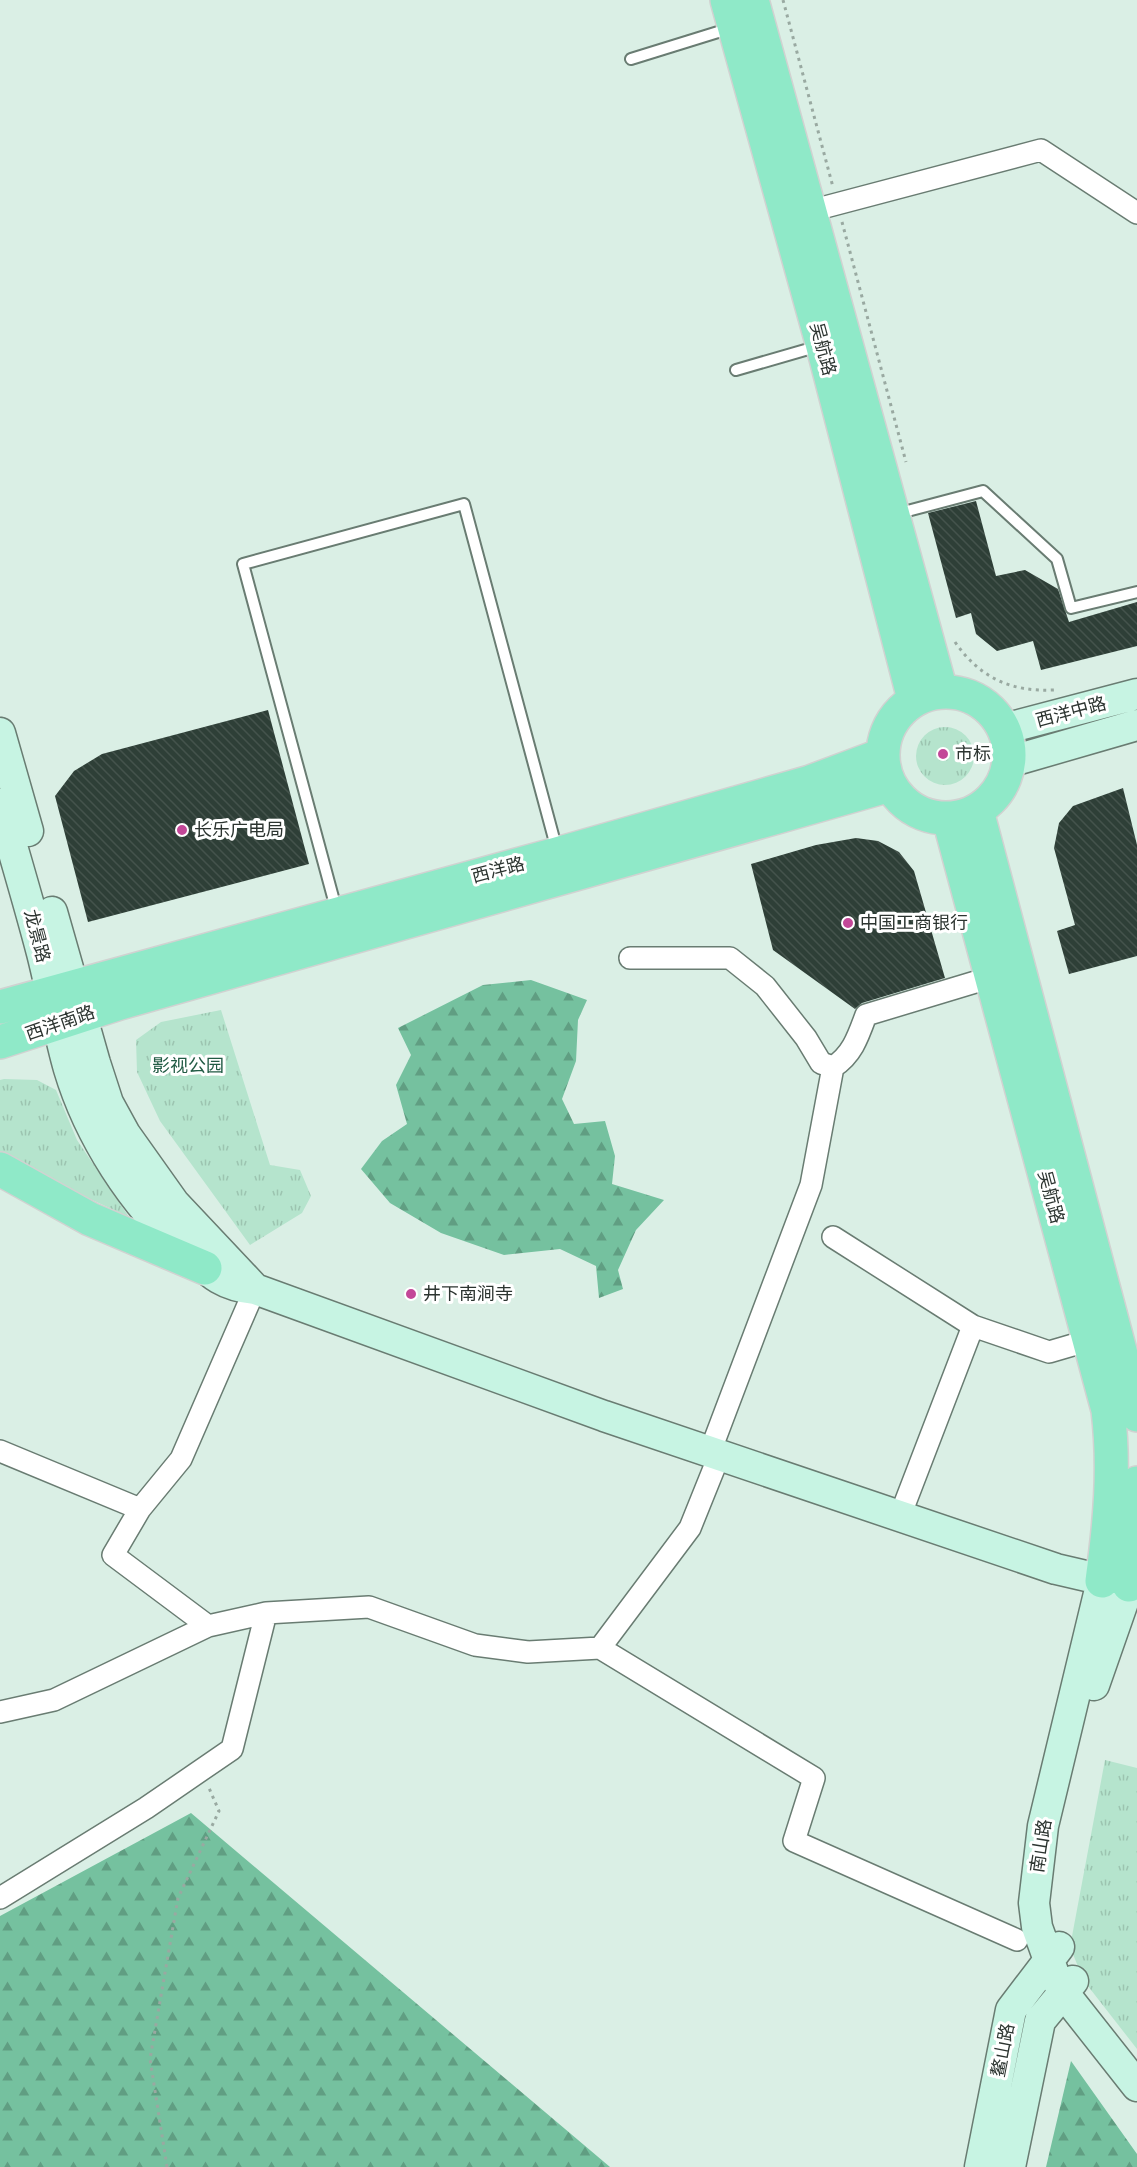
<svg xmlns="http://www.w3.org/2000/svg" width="1137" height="2167" font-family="Commissioner,'Noto Sans SC',sans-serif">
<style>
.grass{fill:url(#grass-tufts)}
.forest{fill:url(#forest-firs)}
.building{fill:url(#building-back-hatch)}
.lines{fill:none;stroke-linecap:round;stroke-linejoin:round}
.lane-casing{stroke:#697c72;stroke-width:14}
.street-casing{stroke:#697c72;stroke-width:24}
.secondary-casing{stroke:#697c72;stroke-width:33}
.primary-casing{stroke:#d1d2d1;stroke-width:36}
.path{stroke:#99a9a1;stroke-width:3;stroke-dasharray:3 4.5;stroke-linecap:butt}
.lane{stroke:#fff;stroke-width:10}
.street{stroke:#fff;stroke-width:21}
.secondary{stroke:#c7f4e3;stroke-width:30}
.primary{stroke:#8fe9c8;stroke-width:33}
.poi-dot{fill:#c34798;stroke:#fff;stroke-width:2}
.labels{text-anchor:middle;stroke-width:6;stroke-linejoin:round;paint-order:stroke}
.street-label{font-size:18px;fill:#2c3430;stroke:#fff}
.poi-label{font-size:18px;fill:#2c3430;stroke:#fff;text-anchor:start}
.park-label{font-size:18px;fill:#215b44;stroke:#fff}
</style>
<defs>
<pattern id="grass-tufts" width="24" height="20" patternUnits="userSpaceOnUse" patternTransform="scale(1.5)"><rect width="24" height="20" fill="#b5e4cd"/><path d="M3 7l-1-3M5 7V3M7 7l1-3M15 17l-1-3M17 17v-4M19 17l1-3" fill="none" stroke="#9cc4b0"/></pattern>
<pattern id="forest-firs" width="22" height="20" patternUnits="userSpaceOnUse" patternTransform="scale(1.5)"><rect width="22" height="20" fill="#75c19f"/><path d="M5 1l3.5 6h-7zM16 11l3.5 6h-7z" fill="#609e82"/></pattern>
<pattern id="building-back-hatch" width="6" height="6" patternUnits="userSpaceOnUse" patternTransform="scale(1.5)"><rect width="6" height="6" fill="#2e3f37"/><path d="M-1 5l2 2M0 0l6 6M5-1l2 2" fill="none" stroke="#44534c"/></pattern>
</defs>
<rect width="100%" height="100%" fill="#daefe5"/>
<path class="grass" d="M916 756a29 29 0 1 1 58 0a29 29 0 1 1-58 0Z
M221,1010l49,155 30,5 11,26 -9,17 -52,32 -90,-124 -23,-49 -1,-32 25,-18z
M4,1079l33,1 19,10 21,50 52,77 -80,-37 -49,-27v-73z
M1105,1760l32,8v281l-53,-68 -14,-34z"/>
<path class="forest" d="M531,980l56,20 -9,20 -2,41 -14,38 12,25 31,-3 10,35 -3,28 52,16 -28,30 -18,40 5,19 -24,9 -3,-32 -36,-17 -56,6 -63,-22 -51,-30 -29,-34 21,-28 25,-17 -11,-39 15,-30 -13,-27 85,-43z
M191,1813l419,354h-610v-251z
M1071,2061l66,93v13h-91z"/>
<path class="building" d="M976,501l20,75 29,-6 33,19 11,33 68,-20v44l-96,24 -8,-29 -36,10 -21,-17 -5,-21 -15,5 -28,-105z
M268,710l41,154 -221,58 -33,-126 19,-25 28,-17z
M1123,788l14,57v111l-68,18 -12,-43 18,-6 -21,-77 5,-25 14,-17z
M856,838l22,3 21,11 15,19 31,107 -83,25 -7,6 -82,-59 -22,-86 65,-19z"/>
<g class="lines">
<g class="lane-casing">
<path id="lane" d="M631,59l100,-31
M736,370l83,-24
M896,514l87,-23 74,68 14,49 66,-16
M337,912l-94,-348 221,-60 93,346"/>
</g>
<g class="street-casing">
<path id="street" d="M810,211l231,-61 96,63
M630,958h100l35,28 41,52 15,25 12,4c19,-12 25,-30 33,-52l126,-38
M833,1237l140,89 76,26 41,-12
M0,1451l140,58 -27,46 95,71 58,-13 103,-6 106,38 53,7 72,-4
M710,1452l101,-267 22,-118
M719,1456l-29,72 -90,120 214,130 -20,63 223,99
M140,1509l41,-50 74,-170
M900,1516l73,-190
M0,1712l54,-12 154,-74
M0,1898l146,-90 86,-59 34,-136"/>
</g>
<g class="secondary-casing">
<path id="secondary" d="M1004,729l133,-35
M0,733l28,98
M1009,762l128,-37
M0,804c14,50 29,99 42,149 10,39 16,78 27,116 20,67 64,136 117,182 24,22 36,35 69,38l349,127 452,153 69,16
M52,912l43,151 13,40 17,31 49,69 81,86
M1102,1581l-59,245 -9,77 3,24 18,50 15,24 67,85
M1094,1685l35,-100
M980,2167l31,-157 48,-63
M1010,2167l30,-146 33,-40"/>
</g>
<g class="primary-casing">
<path id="primary" d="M727,0l94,339 93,360
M752,0l189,691
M883 755a63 63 0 1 1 126 0a63 63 0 1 1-126 0Z
M977,811l160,604
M949,819l159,591c7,58 2,113 -6,171
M0,1007l557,-153 253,-72 72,-27
M0,1042l120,-39 770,-218
M0,1169l90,50 115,49
M1129,1585l8,-102"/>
</g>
<path class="path" d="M783,0l50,187
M842,222l64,240
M955,642c25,36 56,50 99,48
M167,2167l-17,-108 28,-161 41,-87 -10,-23"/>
<use href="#lane" class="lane"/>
<use href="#street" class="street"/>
<use href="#secondary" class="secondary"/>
<use href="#primary" class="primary"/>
</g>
<g class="poi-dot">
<circle cx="943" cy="754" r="6"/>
<circle cx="182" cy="830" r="6"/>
<circle cx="848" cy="923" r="6"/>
<circle cx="411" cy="1294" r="6"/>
</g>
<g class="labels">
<g class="street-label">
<text transform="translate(823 349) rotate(75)" y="6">吴航路</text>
<text transform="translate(1071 712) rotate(-15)" y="6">西洋中路</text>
<text transform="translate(498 870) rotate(-15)" y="6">西洋路</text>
<text transform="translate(37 936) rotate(75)" y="6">龙景路</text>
<text transform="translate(60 1023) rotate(-19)" y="6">西洋南路</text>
<text transform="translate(1051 1197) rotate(75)" y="6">吴航路</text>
<text transform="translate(1041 1846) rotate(-81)" y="6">南山路</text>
<text transform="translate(1003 2050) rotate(-79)" y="6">鳌山路</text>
</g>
<g class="poi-label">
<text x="955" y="760">市标</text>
<text x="194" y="836">长乐广电局</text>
<text x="860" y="929">中国工商银行</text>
<text x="423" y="1300">井下南涧寺</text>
</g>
<g class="park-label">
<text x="188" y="1072">影视公园</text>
</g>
</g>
</svg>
